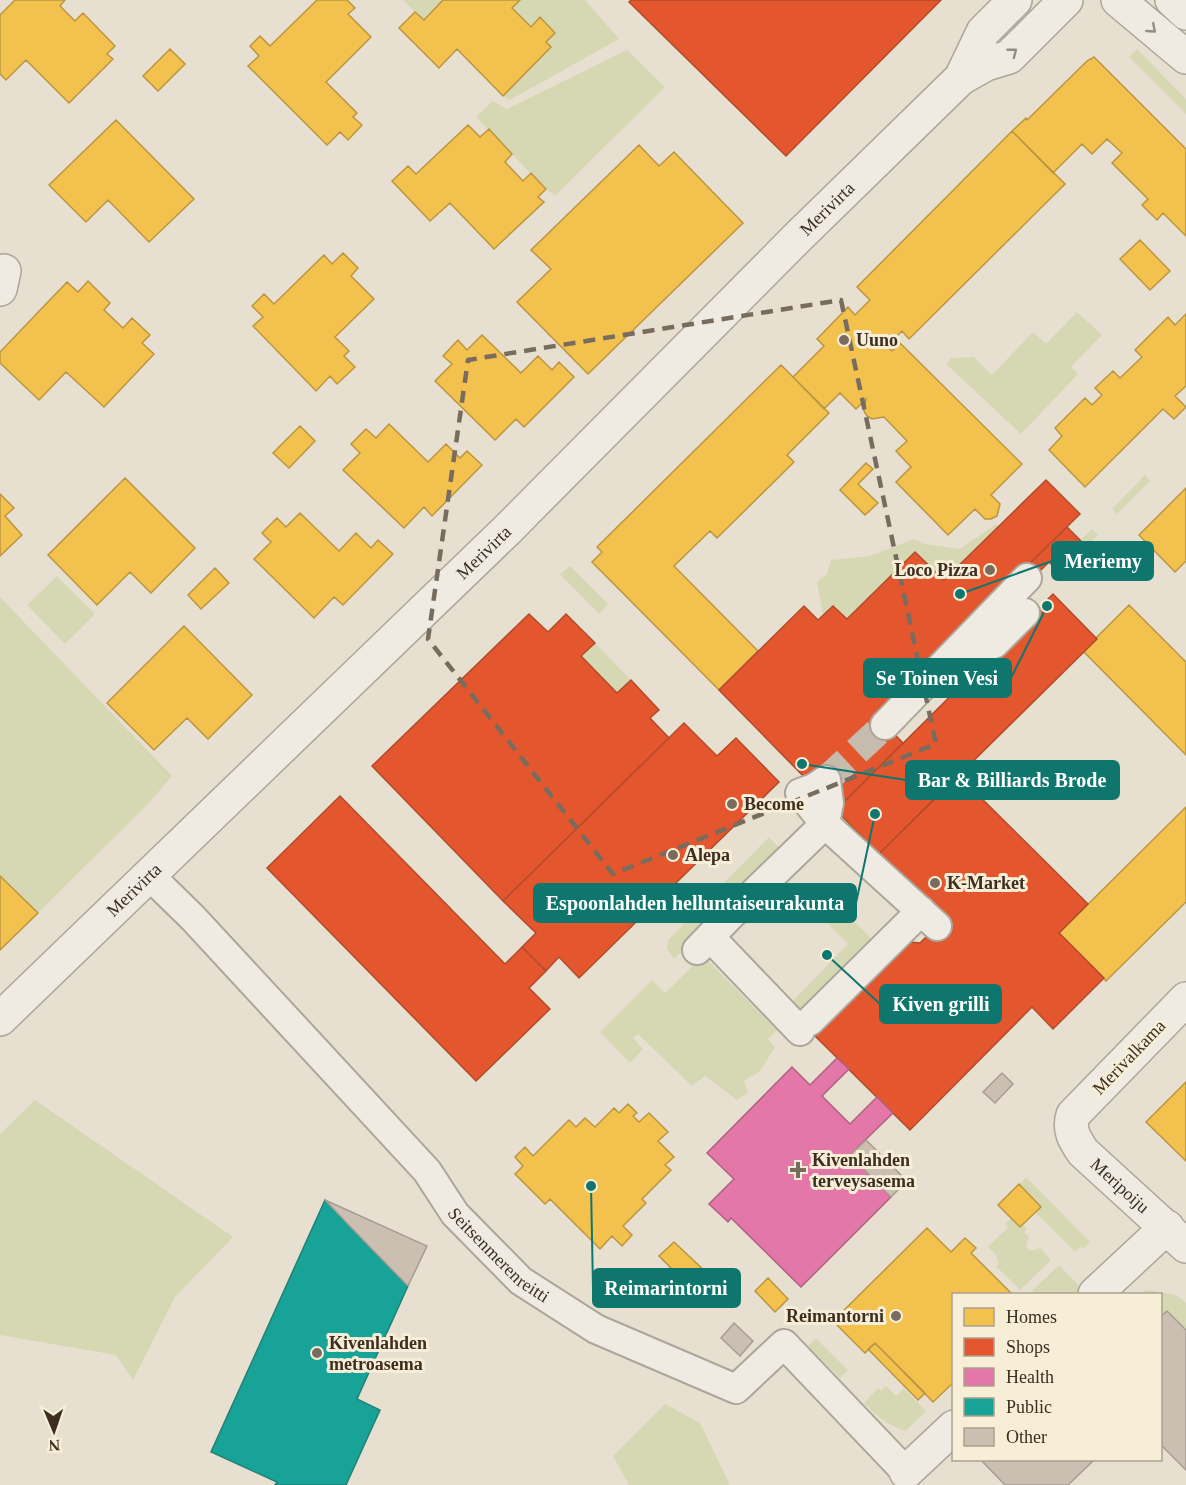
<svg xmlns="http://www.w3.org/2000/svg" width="1186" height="1485" font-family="Georgia,serif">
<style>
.green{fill:#d6d7b3}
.homes{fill:#f2c14e;stroke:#bc9540;stroke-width:1.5}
.shops{fill:#e4572e;stroke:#b24b2a;stroke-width:1.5}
.health{fill:#e377a8;stroke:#b1617f;stroke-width:1.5}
.public{fill:#17a398;stroke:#228074;stroke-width:1.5}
.building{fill:#cbbfb2;stroke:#a89c90;stroke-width:1.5}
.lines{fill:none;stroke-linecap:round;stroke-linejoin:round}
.pedestrian-tunnel{stroke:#c5bcae;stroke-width:28;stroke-dasharray:28 14;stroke-linecap:butt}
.pedestrian-casing{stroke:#ada599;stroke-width:32}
.minor-casing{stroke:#ada599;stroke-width:36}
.tertiary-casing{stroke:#ada599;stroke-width:36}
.pedestrian{stroke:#efebe3;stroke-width:28}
.minor{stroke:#efebe3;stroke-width:33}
.tertiary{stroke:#efebe3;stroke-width:33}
.oneway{stroke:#968c82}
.marked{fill:none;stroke:#786c5e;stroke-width:4.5;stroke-dasharray:12 8;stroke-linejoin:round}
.poi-dot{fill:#786c5e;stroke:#f7eed8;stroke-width:2}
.labels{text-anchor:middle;stroke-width:6;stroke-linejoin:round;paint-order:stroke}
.street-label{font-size:18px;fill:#3d2e20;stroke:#f7eed8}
.poi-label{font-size:18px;font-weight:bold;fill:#3d2e20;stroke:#f7eed8;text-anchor:start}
.leader{fill:none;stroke:#0f766e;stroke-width:2}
.callout-dot{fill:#0f766e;stroke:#f7eed8;stroke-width:2}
.callout{fill:#0f766e;stroke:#0f766e;stroke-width:2}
.callout-label{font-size:20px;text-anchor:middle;font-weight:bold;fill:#fff}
</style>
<rect width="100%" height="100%" fill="#e7e0d1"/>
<path class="green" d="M403,0h40l-19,20z
M504,0h81l34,39 -109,61 -7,-4 48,-49z
M1137,49l49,50v15l-57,-57z
M627,50l38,37 -110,109 -9,-7 -70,-72 17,-16 14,8z
M1077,312l25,23 -31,32 7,7 -57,60 -75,-70 5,-6 23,-1 18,18 41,-43 13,12z
M1145,475l5,6 -33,33 -5,-5z
M996,524l3,2 -55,54 -29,-28 -68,67 -24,-4 -6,-33 10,-8 4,-14 39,-4 44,-17 10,5 36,5z
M1092,529l6,6 -41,40 -6,-6z
M570,566l38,38 -9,10 -39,-40z
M57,576l38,38 -30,30 -38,-39z
M0,597l172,179 -24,28 -110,109 -38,-37z
M595,643l36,37 -14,13 -36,-37z
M769,837l14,15 -58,57 -13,-14z
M705,903l13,13 -44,43 -7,-10 1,-9z
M837,905l38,37 -75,78 -13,-13 61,-63 -25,-25z
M703,956l74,74 -9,9 7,8 -15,24 -16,10 4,11 -11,8 -32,-24 -13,10 -54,-52 -5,4 10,11 -13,14 -30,-31 52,-52 13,13z
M35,1100l198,137 -58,60 -42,83 -17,-25 -116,-20v-201z
M1026,1177l64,65 -7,7 -2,-2 -6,5 -40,-40 6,-5 -22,-22z
M1014,1216l13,13 -3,3 5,5 -3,9 2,3 4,2 8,-3 11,12 -31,30 -24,-24 3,-2 -3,-9 -8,-8 20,-20 -3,-3z
M1059,1265l22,23 -7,6h-39l-3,-3z
M1149,1290l27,5 10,8v27l-18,-19 -7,6 -1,-23h-26z
M816,1338l32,32 -8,8 -32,-32z
M886,1386l10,10 8,-7 22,22 -20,20c-18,-5 -29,-15 -42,-28l14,-15 3,3z
M665,1404l35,19 30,62h-101l-16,-29z"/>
<path class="homes" d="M15,0h50l-5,6 15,15 8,-8 32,33 -8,8 6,5 -44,44 -43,-43 -20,20 -6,-6v-59z
M317,0h30l8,8 -7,6 23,23 -45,45 31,31 -4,4 9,8 -14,15 -8,-8 -13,13 -79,-79 11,-10 -9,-10 10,-10 10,10z
M443,0h77l-8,8 19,19 9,-10 15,16 -9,9 5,5 -48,49 -46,-47 -18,19 -40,-40 16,-16 9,8z
M170,49l15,15 -27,27 -15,-15z
M1094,57l92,92v87l-23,-23 -6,7 -15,-15 6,-6 -36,-36 10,-10 -15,-14 -15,15 -10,-10 -29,29 -41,-42 14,-13 1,2 60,-59z
M116,120l78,79 -45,43 -41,-42 -22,22 -37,-37z
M468,125l12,12 9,-8 23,25 -7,8 18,19 8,-8 15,16 -8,8 6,5 -50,47 -44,-46 -20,18 -38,-40 16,-15 8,8z
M1012,131l53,53 -156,155 -7,-8 -15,15 5,5 8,-8 122,121 -31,31 9,9 -3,12 -6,3h-6l-10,-10 -27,26 -52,-53 15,-15 -15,-16 11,-10 -23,-24 -12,2 -5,-3 -3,-5 2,-12 -10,10 -16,-16 -16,16 -31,-32 31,-31 -7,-7 31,-32 7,8 15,-15 -13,-13z
M639,145l20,21 15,-14 69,71 -155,151 -71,-72 34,-33 -20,-19z
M1140,240l30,31 -20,19 -30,-31z
M343,253l15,15 -7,8 23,23 -39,38 14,14 -5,5 11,11 -18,17 -7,-8 -14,15 -63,-65 10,-9 -11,-11 12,-12 10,10 50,-49 8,9z
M88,281l22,22 -6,7 19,18 9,-10 18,17 -8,8 12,11 -50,53 -38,-35 -27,28 -39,-37v-11l67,-70 11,10z
M1186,314v72l-11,10 11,11 -12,12 -11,-10 -78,78 -36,-37 13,-14 -7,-8 30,-30 7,7 10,-10 -7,-7 18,-17 7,7 22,-21 -7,-7 33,-33 7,8z
M482,335l39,38 17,-17 14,14 7,-8 15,15 -50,50 -8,-8 -21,21 -60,-59 17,-17 -9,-8 15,-16 9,10z
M781,365l48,48 -42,42 7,7 -77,76 -7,-7 -36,35 84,85 -39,39 -127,-128 10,-10 -5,-5z
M389,424l39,38 18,-18 14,14 7,-7 15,14 -50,51 -8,-9 -20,21 -61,-58 17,-17 -9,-9 15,-15 10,9z
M300,426l15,15 -26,27 -16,-15z
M866,463l7,6 -15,15 20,19 -13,12 -25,-25z
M125,478l70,70 -44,45 -21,-21 -33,33 -49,-50z
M1186,488v73l-11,11 -36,-37z
M0,494l14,14 -9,8 17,19 -22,21z
M300,513l39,38 17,-18 15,15 7,-8 15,14 -50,51 -9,-8 -20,21 -60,-59 17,-17 -9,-9 15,-15 9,9z
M215,568l14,15 -28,26 -13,-14z
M1129,605l57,57v93l-103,-104z
M184,626l68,69 -44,44 -21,-21 -33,32 -47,-47z
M1186,807v95l-80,79 -47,-48z
M0,876l38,37 -38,37z
M1186,1082v79l-40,-39z
M628,1104l9,9 -4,3 6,6 10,-9 19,19 -10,9 16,16 -9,8 6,5 -29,29 4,4 -23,23 9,9 -10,11 -10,-10 -12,13 -50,-50 -5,5 -30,-30 8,-8 -8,-9 10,-10 8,9 36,-36 7,7 9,-9 10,9 19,-19 5,5z
M1019,1184l22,23 -21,20 -22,-22z
M927,1228l24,24 14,-14 11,10 -5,5 41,41h-58v88l-21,20 -58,-59 -10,10 -32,-32z
M674,1242l49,46 -15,14 -20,-21 -2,2 -27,-27z
M768,1278l20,21 -13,13 -20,-21z
M875,1343l50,50 -7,7 -50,-51z"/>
<path class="shops" d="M631,0h310l-155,156 -157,-154z
M1046,480l34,34 -204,201 27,28 -57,57 -28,-28 -10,9 -89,-91 85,-84 14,14 15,-14 14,13 68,-67 29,28z
M1067,527l15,15 -27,26 -6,-6 -20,20 -3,-15z
M1053,594l44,45 -218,215 -43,-44z
M529,614l19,18 18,-18 29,29 -14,13 36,37 14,-13 28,30 -9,8 19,20 -166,163 -131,-135z
M684,723l33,33 19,-18 43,44 -200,196 -20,-21 -13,14 -24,-24 14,-14 -33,-32z
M958,775l130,129 -29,29 45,45 -51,51 -21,-22 -122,123 -95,-94 95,-94 10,1 24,-24 -65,-65z
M340,796l165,168 17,-17 24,24 -17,17 21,21 -74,72 -209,-213z"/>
<path class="health" d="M837,1058l12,11 -27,27 28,28 27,-27 16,16 -36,35 18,19 -7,6 23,24 -90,90 -70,-69 -3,4 -19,-18 25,-25 -27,-26 85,-86 18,18z"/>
<path class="public" d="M325,1200l83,86 -51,113 23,11 -34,75h-71l2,-3 -66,-30z"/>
<path class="building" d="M1002,1073l11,11 -18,19 -12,-11z
M866,1140l41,41 -16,16 -41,-42z
M325,1200l102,46 -19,40 -40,-41z
M1167,1311l19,19v140l-26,-26v-127z
M734,1323l19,18 -13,15 -19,-18z
M981,1460h113l-26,25h-63z"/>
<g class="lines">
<path class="pedestrian-tunnel" d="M826,780l59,-55"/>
<g class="pedestrian-casing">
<g id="pedestrian">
<path d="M959,651l35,-7 31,-31"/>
<path d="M885,725l142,-147"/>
<path id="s1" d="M148,874l45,44 234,253 28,43 66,67 75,48 140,60 48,-45 122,128"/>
<path d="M710,937l90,94"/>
<path d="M697,950l31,-32 97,-94 4,-21 -3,-23 -12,8 -14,5 25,31 112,102"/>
<path d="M810,1021l111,-110"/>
</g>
</g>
<g class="minor-casing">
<g id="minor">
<path d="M0,289l4,-18"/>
<path id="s2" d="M1186,999l-113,116c-5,15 2,25 10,37l103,94"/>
<path d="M1095,1294l72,-67"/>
<path d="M906,1472l48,-45"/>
</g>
</g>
<g class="tertiary-casing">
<g id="tertiary">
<path d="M1118,0l68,57"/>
<path d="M1172,0l14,13"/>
<path d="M961,78l22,-46 32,-32"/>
<path id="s3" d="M0,1019l506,-488 293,-295 162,-158 25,-14 23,-7 57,-57"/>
</g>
</g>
<use href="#pedestrian" class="pedestrian"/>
<use href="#minor" class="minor"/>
<use href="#tertiary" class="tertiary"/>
</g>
<defs><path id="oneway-chevron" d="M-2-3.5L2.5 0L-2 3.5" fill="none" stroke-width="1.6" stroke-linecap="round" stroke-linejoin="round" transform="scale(1.5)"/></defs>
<g class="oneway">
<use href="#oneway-chevron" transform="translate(1152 29) rotate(41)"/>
<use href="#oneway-chevron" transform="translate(1013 52) rotate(-38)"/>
</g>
<path class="marked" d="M841,300l95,444 -323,130 -185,-235 40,-279z"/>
<g class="poi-dot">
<circle cx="844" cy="340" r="6"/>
<circle cx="990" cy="570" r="6"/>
<circle cx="732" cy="804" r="6"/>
<circle cx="673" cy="855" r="6"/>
<circle cx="935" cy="883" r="6"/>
<path d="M795 1161h6v6h6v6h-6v6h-6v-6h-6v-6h6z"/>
<circle cx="896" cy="1316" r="6"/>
<circle cx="317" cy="1353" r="6"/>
</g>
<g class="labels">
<g class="street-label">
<text dy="6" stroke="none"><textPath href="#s3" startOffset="1158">Merivirta</textPath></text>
<text dy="6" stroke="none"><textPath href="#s3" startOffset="672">Merivirta</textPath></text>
<text dy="6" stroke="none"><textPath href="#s3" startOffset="186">Merivirta</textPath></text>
<text transform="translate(1129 1057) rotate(-46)" y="6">Merivalkama</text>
<text dy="6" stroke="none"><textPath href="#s2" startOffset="252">Meripoiju</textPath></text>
<text dy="6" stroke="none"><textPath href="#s1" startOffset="519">Seitsenmerenreitti</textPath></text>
</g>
<g class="poi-label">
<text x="856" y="346">Uuno</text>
<text x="978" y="576" text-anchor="end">Loco Pizza</text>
<text x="744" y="810">Become</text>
<text x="685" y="861">Alepa</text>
<text x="947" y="889">K-Market</text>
<text x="812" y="1166">Kivenlahden<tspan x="812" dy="21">terveysasema</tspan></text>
<text x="884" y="1322" text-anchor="end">Reimantorni</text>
<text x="329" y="1349">Kivenlahden<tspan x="329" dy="21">metroasema</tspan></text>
</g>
</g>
<path class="leader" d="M960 594L1052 561M1047 606L1011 678M802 764L906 780M875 814L856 903M827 955L880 1004M591 1186L593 1288"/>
<g class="callout-dot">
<circle cx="960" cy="594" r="6"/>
<circle cx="1047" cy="606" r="6"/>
<circle cx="802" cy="764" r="6"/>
<circle cx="875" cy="814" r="6"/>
<circle cx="827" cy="955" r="6"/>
<circle cx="591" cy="1186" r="6"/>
</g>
<g class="callout">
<rect x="1052" y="542" width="101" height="38" rx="6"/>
<rect x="864" y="659" width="147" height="38" rx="6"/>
<rect x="906" y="761" width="213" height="38" rx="6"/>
<rect x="534" y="884" width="322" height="38" rx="6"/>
<rect x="880" y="985" width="121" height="38" rx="6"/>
<rect x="593" y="1269" width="147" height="38" rx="6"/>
</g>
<g class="callout-label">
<text x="1103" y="568">Meriemy</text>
<text x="937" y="685">Se Toinen Vesi</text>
<text x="1012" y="787">Bar &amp; Billiards Brode</text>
<text x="695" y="910">Espoonlahden helluntaiseurakunta</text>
<text x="941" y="1011">Kiven grilli</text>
<text x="666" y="1295">Reimarintorni</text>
</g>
<rect x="952" y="1293" width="210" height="168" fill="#f7eed8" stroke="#ada18e" stroke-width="1.5"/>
<rect x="964" y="1308" width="30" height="18" fill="#f2c14e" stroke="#ada18e" stroke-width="1.5"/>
<text x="1006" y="1323" font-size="18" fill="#3d2e20">Homes</text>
<rect x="964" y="1338" width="30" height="18" fill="#e4572e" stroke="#ada18e" stroke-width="1.5"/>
<text x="1006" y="1353" font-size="18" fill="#3d2e20">Shops</text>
<rect x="964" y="1368" width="30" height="18" fill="#e377a8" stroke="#ada18e" stroke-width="1.5"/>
<text x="1006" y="1383" font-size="18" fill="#3d2e20">Health</text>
<rect x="964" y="1398" width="30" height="18" fill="#17a398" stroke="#ada18e" stroke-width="1.5"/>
<text x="1006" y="1413" font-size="18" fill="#3d2e20">Public</text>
<rect x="964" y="1428" width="30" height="18" fill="#cbbfb2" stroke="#ada18e" stroke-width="1.5"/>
<text x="1006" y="1443" font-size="18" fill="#3d2e20">Other</text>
<g transform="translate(54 1431) rotate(178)" stroke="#f7eed8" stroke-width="4.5" paint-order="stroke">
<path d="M0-4.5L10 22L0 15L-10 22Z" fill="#3d2e20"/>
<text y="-9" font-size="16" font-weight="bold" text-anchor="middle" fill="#3d2e20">N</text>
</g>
</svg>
